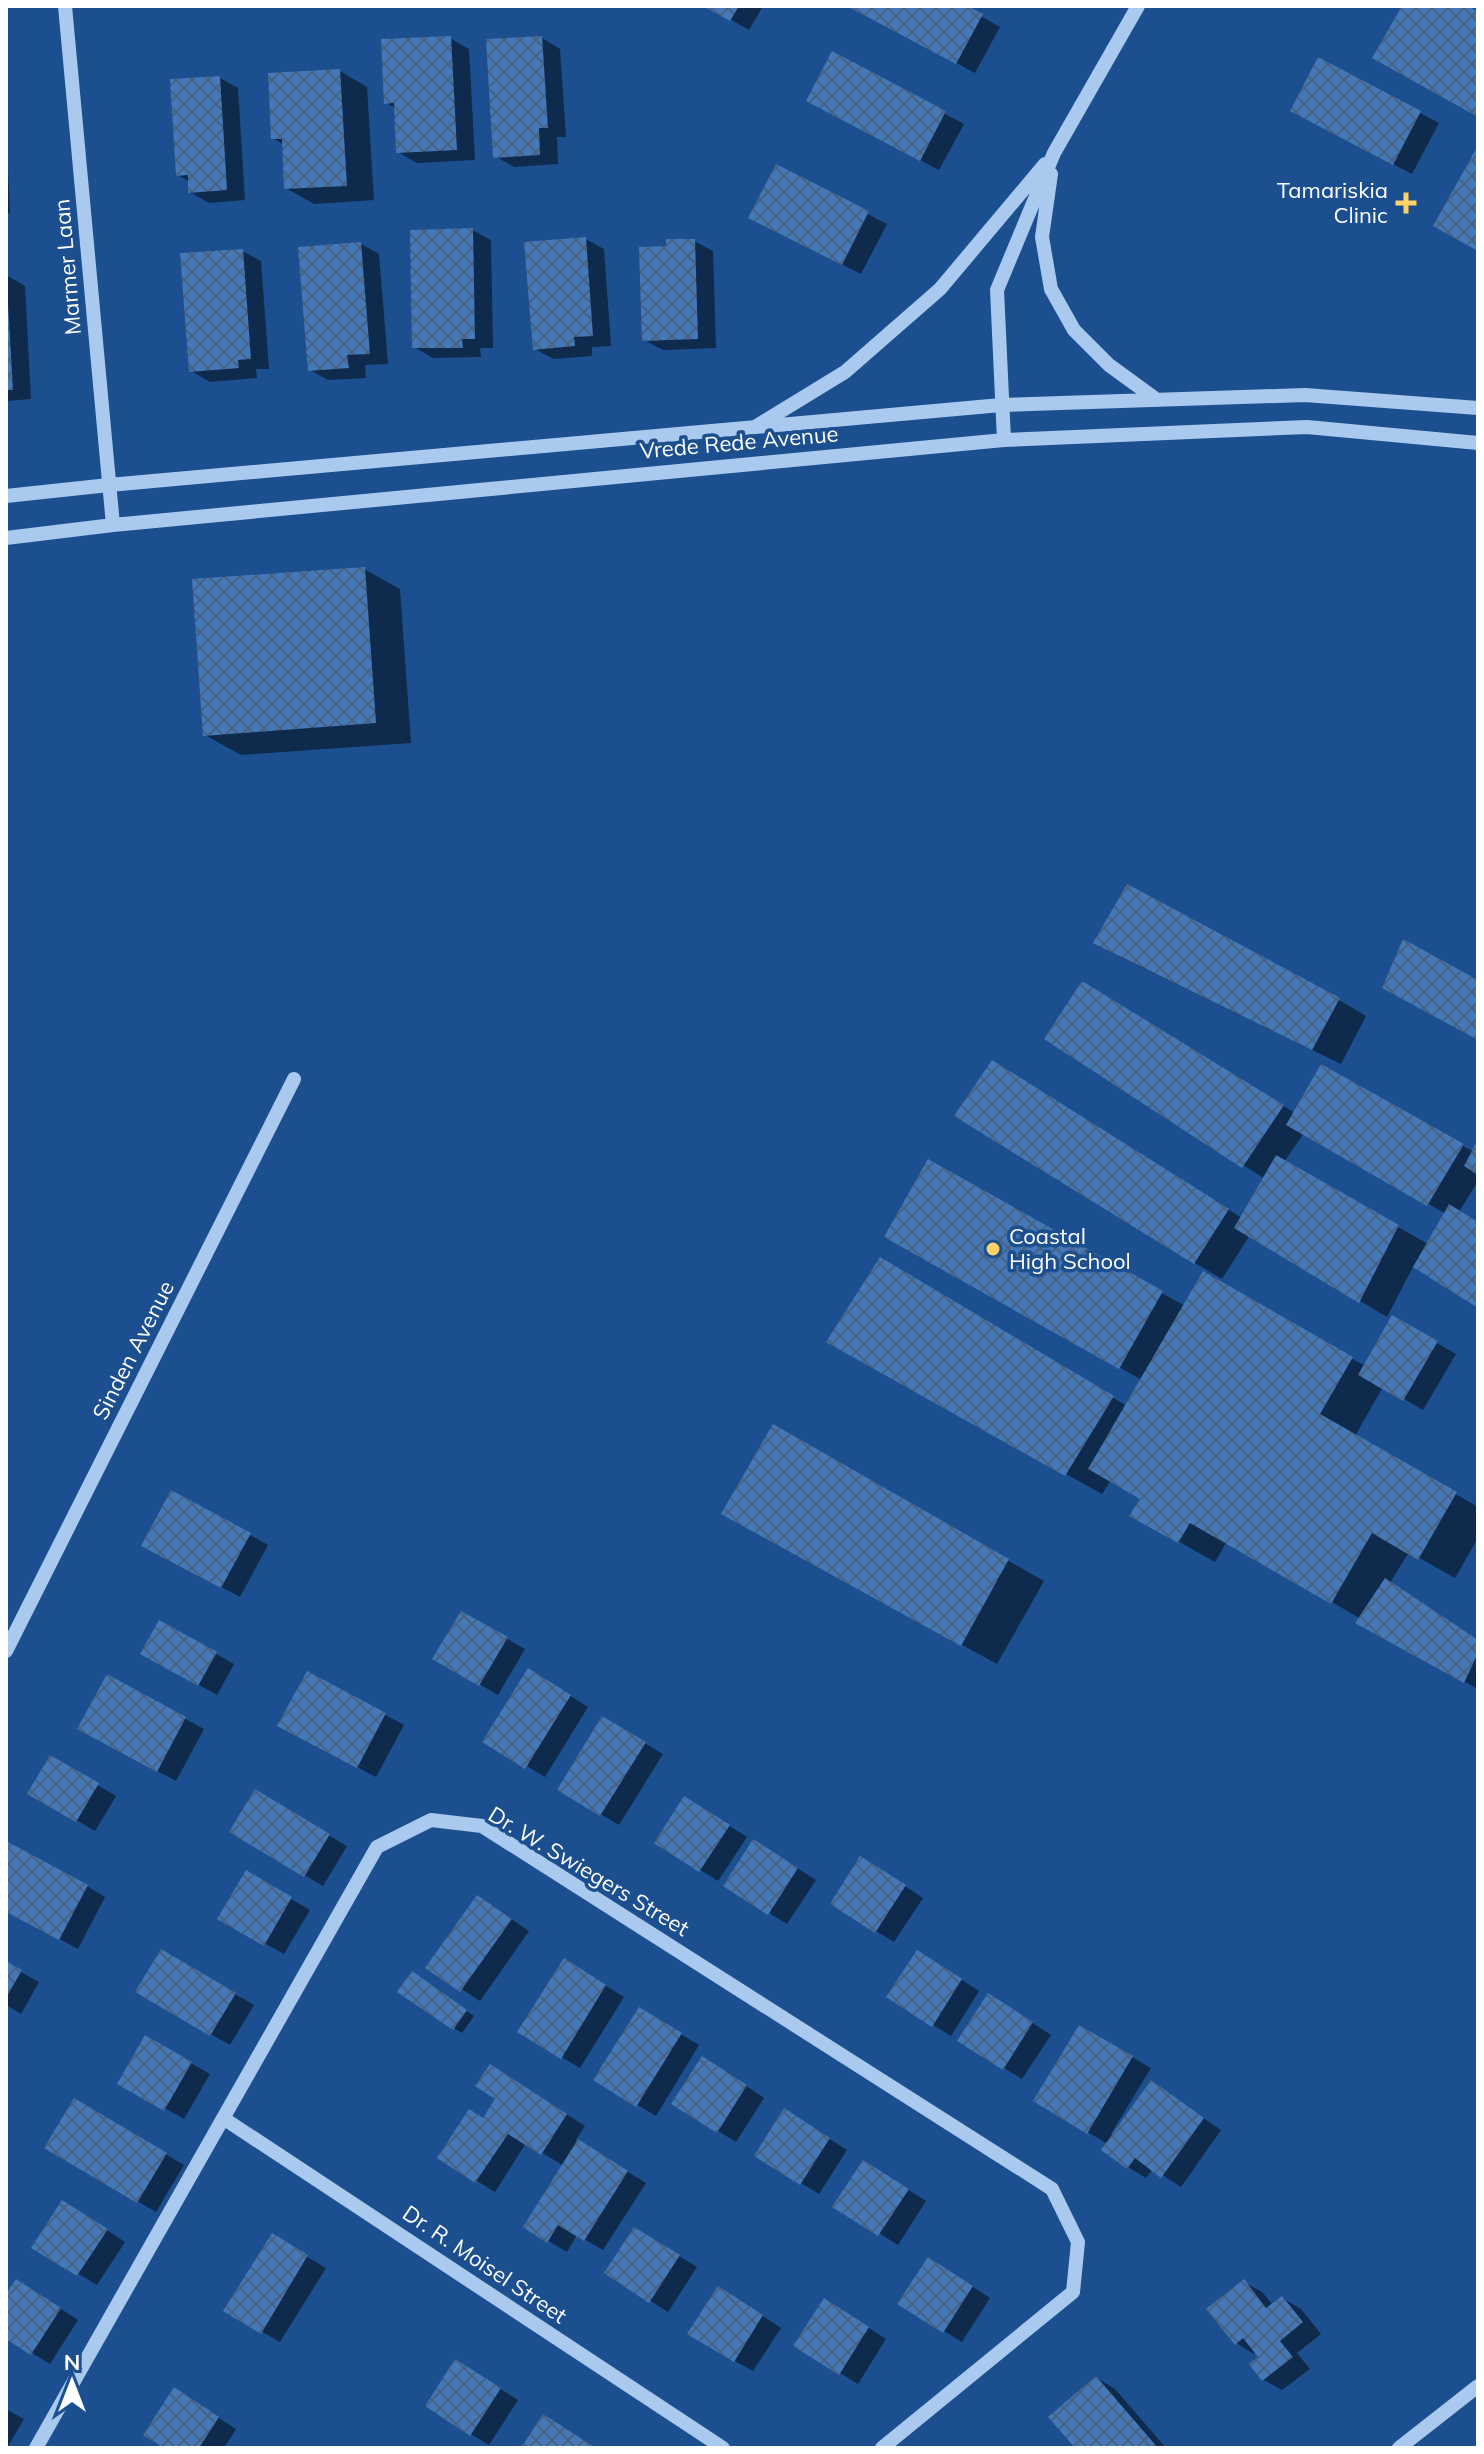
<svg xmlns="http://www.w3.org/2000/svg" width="1484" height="2454" font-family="Mulish,sans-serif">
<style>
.shadow{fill:#0007;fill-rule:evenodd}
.building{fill:url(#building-cross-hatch)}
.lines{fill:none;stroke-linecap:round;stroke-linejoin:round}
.minor{stroke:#a9c9ee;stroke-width:14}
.poi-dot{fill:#ffd166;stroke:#1b4f8f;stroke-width:3}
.labels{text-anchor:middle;stroke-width:7;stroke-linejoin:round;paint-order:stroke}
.poi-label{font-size:22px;fill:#fff;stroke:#1b4f8f;text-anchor:end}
.street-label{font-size:22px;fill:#fff;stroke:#1b4f8f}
</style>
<defs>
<pattern id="building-cross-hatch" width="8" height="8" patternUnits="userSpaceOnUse" patternTransform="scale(2)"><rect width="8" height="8" fill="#4478b7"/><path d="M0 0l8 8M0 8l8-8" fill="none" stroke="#486282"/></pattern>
</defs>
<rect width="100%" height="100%" fill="#1b4f8f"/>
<path class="shadow" d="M707,6h56l-14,24z
M850,6h113l37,21 -25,46z
M450,38l19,11 6,111 -58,3 -19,-11 -2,-44 -10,-5z
M542,38l18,11 6,88h-9l1,27 -44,3 -19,-11z
M833,54l131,70 -25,46 -112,-59z
M1319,60l120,63 -27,51 -101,-53z
M340,71l27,16 7,113 -60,4 -28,-16 -2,-43 -11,-7z
M220,78l18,10 7,112 -36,3 -19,-11v-10l-12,-7z
M6,127l4,86h-4z
M777,167l110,57 -26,50 -92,-46z
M472,230l19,10 2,108h-13l1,9 -48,1 -19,-11z
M585,239l19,10 7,97 -19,1v9l-39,3 -18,-10z
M694,241l19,10 3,97 -53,2 -19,-10 24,-92z
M361,244l18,10 9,110 -23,1 1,13 -38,2 -18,-10z
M242,251l19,10 8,108h-13l1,9 -47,4 -19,-11z
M6,275l19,11 6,113 -25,2z
M364,569l36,20 11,154 -170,12 -36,-20z
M1096,942l243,58 27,16 -25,48 -218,-106z
M1110,999l185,114 27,-47 152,86 4,-9v38l-19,31 19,11v83l-64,-41 -27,52 -137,-82 -28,44 -27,-16 -175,-184 222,139 23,-39 -218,-140zM1304,1133l142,81 -18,30 -144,-82z
M929,1162l256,144 19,-32 161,92 28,-48 63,36 -33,56 -40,-23 -28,49 123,71v31l-23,40 -46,-26 -19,31 88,58v48l-120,-66 3,-4 -134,-78 -12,21 -83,-47 11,-17 -32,-18 -9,14 -237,-132 52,-81 210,125 15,-26 -255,-144z
M773,1427l271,154 -47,83 -238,-130z
M250,1535l18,10 -28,52 -78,-42z
M462,1613l63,36 -27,46 -63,-37z
M159,1622l75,42 -17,31 -75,-42z
M307,1673l97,52 -28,52 -78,-41z
M107,1677l97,52 -28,52 -78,-42z
M547,1681l41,26 -43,70 -60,-36z
M603,1719l60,35 -44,71 -59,-35z
M50,1757l66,39 -21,35 -65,-38z
M255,1792l92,54 -24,40 -92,-54z
M703,1809l44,28 -29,44 -61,-38z
M6,1850l81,36 18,11 -27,52 -72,-39z
M772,1852l44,28 -29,44 -18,-11z
M879,1869l44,29 -29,44 -18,-11z
M246,1873l64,37 -26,44 -64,-36z
M495,1908l34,23 -49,70 -52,-34z
M162,1952l92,53 -24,40 -92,-53z
M936,1963l43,28 -28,45 -18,-11z
M6,1964l33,18 -18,32 -15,-9z
M582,1971l42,26 -44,71 -60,-36z
M421,1979l53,37 -12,17 -8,-5z
M1007,2006l44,29 -29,44 -18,-11z
M640,2010l59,35 -43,71 -60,-36z
M1080,2027l71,41 -40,66 3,2 37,-54 70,48 -40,57 -28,-18 -7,9 -18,-11 -20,-23 -73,-43z
M146,2038l64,36 -26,45 -64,-36z
M721,2069l43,29 -28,44 -18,-11z
M508,2077l77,49 -9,14 70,43 -43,67 -26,-15 -10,17 -42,-25 39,-61 -38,-23 -31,49 -55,-34 44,-38z
M75,2101l109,64 -28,47 -109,-64z
M803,2122l44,28 -28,44 -18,-11z
M882,2173l44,28 -28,44 -63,-39z
M81,2213l44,29 -28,43 -63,-38z
M272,2236l54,32 -46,74 -54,-31z
M653,2240l44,27 -29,45 -61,-39z
M947,2270l43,28 -28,44 -18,-11z
M1244,2282l18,10 11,13 9,-7 19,11 20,25 -24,19 13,16 -28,21 -18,-10 -12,-15 9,-8 -4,-5 -3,2 -18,-11z
M35,2292l43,28 -28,44 -44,-27v-39z
M737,2299l44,29 -28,43 -18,-10z
M843,2311l43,28 -28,45 -18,-11z
M474,2372l44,28 -29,45 -18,-11z
M1097,2378l18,11 51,59h-89z
M192,2401l44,28 -12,19h-57z
M6,2409l18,10 -17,29h-1z"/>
<path class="building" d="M703,6h36l-9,15z
M847,6h120l16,8 -27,50z
M1402,6h66l10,6v105l-106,-59z
M451,36l6,114 -61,3 -2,-50 -10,1 -3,-65z
M542,36l6,92h-9l1,27 -47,3 -7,-119z
M832,51l114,60 -26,50 -114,-60z
M1318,57l103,54 -28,54 -103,-54z
M340,69l7,117 -63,3 -2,-50h-11l-3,-66z
M220,76l7,114 -39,3v-18l-12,1 -6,-97z
M1476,149l2,1v101l-45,-25z
M776,164l93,47 -27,54 -94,-47z
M473,228l2,111h-13l1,9h-51l-2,-118z
M586,237l7,99 -19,1 1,9 -42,4 -9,-108z
M666,239h29l3,100 -56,2 -3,-94 27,-1z
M361,242l9,112 -23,1 2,13 -41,3 -10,-124z
M243,249l8,110 -13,1 1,8 -50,4 -9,-119z
M8,303l5,87h-7v-86z
M365,567l11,156 -173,13 -11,-157z
M1127,884l213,114 -28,52 -219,-107z
M1403,939l75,41v60l-96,-52z
M1082,981l202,124 -42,63 -198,-129z
M992,1060l237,149 -35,55 -240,-148z
M1321,1064l143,80 -37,62 -141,-81z
M1478,1139v36l-14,-9z
M1276,1155l123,70 -40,78 -125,-75z
M928,1159l235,132 -44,78 -235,-132z
M1449,1204l29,18v86l-65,-41z
M880,1257l234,139 -49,80 -239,-134z
M1203,1271l150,86 -33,57 137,78 -39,68 -46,-27 -41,71 -141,-81 -12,20 -49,-27 11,-17 -52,-30z
M1392,1315l46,26 -35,60 -45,-26z
M773,1424l236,135 -48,87 -240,-132z
M171,1490l80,43 -30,55 -80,-42z
M1385,1578l93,62v13l-14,30 -109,-60z
M461,1611l47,26 -29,49 -47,-27z
M159,1620l58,32 -19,34 -58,-32z
M528,1668l43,27 -46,74 -43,-27z
M307,1671l79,42 -29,55 -80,-42z
M107,1674l79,43 -29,55 -80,-43z
M602,1716l44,26 -46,74 -43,-26z
M50,1755l49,28 -23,39 -49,-28z
M255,1789l75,45 -26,43 -75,-45z
M684,1796l46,29 -31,47 -45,-29z
M753,1839l45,29 -30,47 -45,-29z
M8,1842l80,43 -29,55 -53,-28v-66z
M860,1856l46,29 -31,48 -45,-29z
M246,1870l46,27 -28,49 -47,-27z
M477,1895l35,24 -52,73 -35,-24z
M161,1949l75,44 -26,43 -75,-44z
M917,1950l45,29 -30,48 -46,-30z
M564,1958l42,27 -45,74 -44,-27z
M6,1961l16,9 -16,28z
M412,1971l55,39 -14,20 -56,-38z
M988,1993l45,29 -30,48 -46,-29z
M639,2007l43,26 -46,74 -43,-27z
M1079,2025l54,31 -46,78 -54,-33z
M145,2035l47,27 -28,49 -47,-27z
M702,2056l45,29 -30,48 -46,-29z
M490,2064l77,50 -26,41 -33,-21 -33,49 -38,-25 32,-49 14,9 12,-19 -20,-13z
M1151,2080l53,38 -43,60 -26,-20 -8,11 -26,-19z
M74,2098l93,55 -30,50 -93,-55z
M784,2108l46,30 -30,47 -46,-29z
M578,2139l50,32 -44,70 -26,-16 -11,18 -24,-16z
M863,2160l46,29 -31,47 -46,-29z
M62,2200l46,29 -31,47 -46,-28z
M634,2227l46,28 -31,48 -45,-30z
M272,2233l36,22 -47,79 -38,-23z
M928,2257l45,29 -30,47 -46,-29z
M16,2279l45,29 -30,47 -25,-16v-45z
M1244,2279l22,29 16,-12 21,26 -23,19 13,16 -31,24 -13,-17 9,-7 -15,-19 -8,7 -29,-36z
M718,2286l45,29 -29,47 -47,-28z
M824,2298l45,29 -30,48 -46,-29z
M455,2359l46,29 -31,48 -45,-30z
M1096,2376l62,72h-83l-27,-31z
M174,2387l45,30 -20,31h-35l-21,-13z
M543,2414l53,34h-75z"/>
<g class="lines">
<path class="minor" d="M65,6l48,519
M1051,174l-9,63 9,52 23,41 35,35 48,35
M755,427l90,-55 95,-83 105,-125
M1004,440l-7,-150 57,-137 84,-147
M6,496l103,-11 892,-80 304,-10 173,13
M6,538l107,-13 891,-85 303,-13 171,16
M6,1651l288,-572
M223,2118l500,330
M36,2448l341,-601 54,-27 51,6 570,363 26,53 -5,50 -191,156
M1399,2448l79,-62"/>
</g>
<g class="poi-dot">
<path d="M1402 191h8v8h8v8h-8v8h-8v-8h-8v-8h8z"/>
<circle cx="993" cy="1249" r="8"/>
</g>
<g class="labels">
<g class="poi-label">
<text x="1388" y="198">Tamariskia<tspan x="1388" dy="25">Clinic</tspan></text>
<text x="1009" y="1244" text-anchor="start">Coastal<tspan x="1009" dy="25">High School</tspan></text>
</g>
<g class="street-label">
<text transform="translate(67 267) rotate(-95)" y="8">Marmer Laan</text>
<text transform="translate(739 442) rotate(-5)" y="8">Vrede Rede Avenue</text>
<text transform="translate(133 1350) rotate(-63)" y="8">Sinden Avenue</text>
<text transform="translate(589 1871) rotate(31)" y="8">Dr. W. Swiegers Street</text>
<text transform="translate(485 2264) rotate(34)" y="8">Dr. R. Moisel Street</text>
</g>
</g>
<rect width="1484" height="2454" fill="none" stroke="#ffffff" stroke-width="16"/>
<g transform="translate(72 2382)" stroke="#1b4f8f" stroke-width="6" paint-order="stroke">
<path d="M0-6L14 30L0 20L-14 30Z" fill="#ffffff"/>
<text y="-12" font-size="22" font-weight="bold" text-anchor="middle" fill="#ffffff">N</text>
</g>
</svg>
